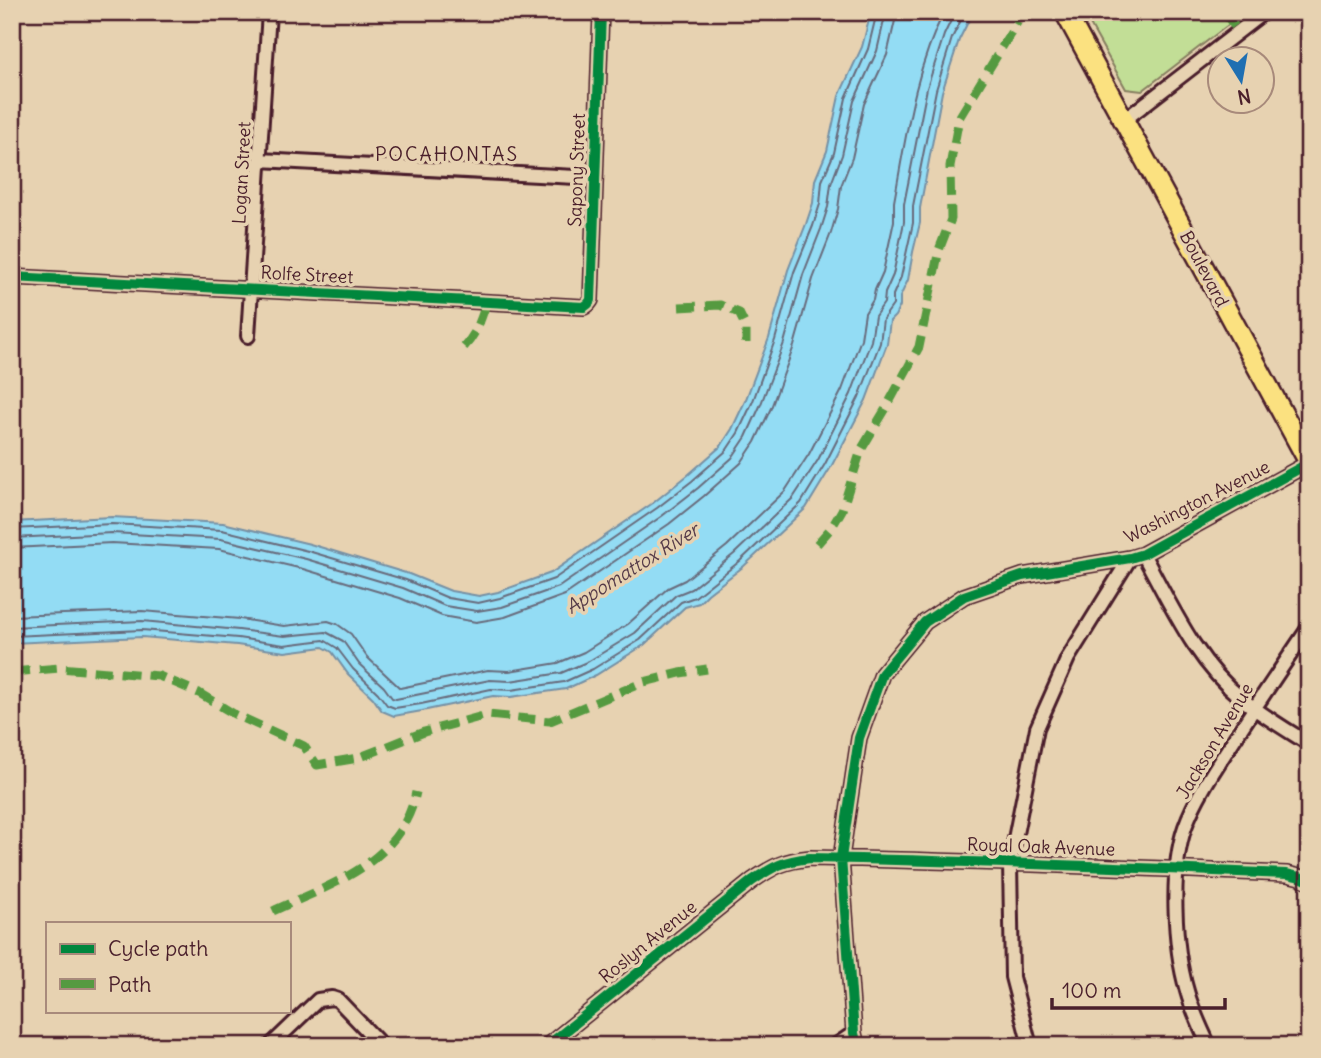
<svg xmlns="http://www.w3.org/2000/svg" width="1321" height="1058" font-family="Delius,sans-serif">
<style>
.green{fill:#c2de96;stroke:#867e60;stroke-width:2}
.water{fill:#93dcf4;stroke:#7690a4;stroke-width:2}
.lines{fill:none;stroke-linecap:round;stroke-linejoin:round}
.shore{stroke:#676b7b;stroke-width:2}
.street-casing{stroke:#4a1f2b;stroke-width:18}
.primary-casing{stroke:#4a1f2b;stroke-width:24}
.street{stroke:#e7d2b1;stroke-width:12}
.primary{stroke:#fbe180;stroke-width:19}
.quiet{stroke:#559a41;stroke-width:9;stroke-dasharray:18 9;stroke-linecap:butt}
.cycleway-casing{stroke:#e7d2b1;stroke-width:15}
.cycleway{stroke:#00873e;stroke-width:10}
.labels{text-anchor:middle;stroke-width:7;stroke-linejoin:round;paint-order:stroke}
.street-label{font-size:18px;fill:#4a1f2b;stroke:#e7d2b1}
.neighbourhood-label{font-size:19px;letter-spacing:2px;fill:#4a1f2b;stroke:#e7d2b1}
.water-label{font-size:19px;font-style:italic;fill:#553b49;stroke:#e7d2b1}
</style>
<rect width="100%" height="100%" fill="#e7d2b1"/>
<filter id="ink" filterUnits="userSpaceOnUse"><feTurbulence type="fractalNoise" baseFrequency=".0143" numOctaves="2"/><feDisplacementMap in="SourceGraphic" scale="14" xChannelSelector="R" yChannelSelector="G"/><feConvolveMatrix kernelMatrix="1 2 1 2 8 2 1 2 1" color-interpolation-filters="sRGB"/></filter>
<g filter="url(#ink)">
<path class="green" d="M1083,12h162l-103,79 -16,-2z"/>
<path class="water" d="M871,12h102l-14,28 -17,52 -22,116v15l-7,29 -5,28 -8,17v9l-5,10 -5,5 -3,23 -21,56 -35,67 -25,41 -62,58 -36,28 -9,9 -14,4 -41,38 -48,30 -30,14 -55,8 -18,-1 -71,15 -28,5 -12,-5 -9,-13 -25,-24 -16,-22 -9,-5 -38,5 -48,-7 -95,-8 -130,6v-121l100,-5 111,6 87,21 99,30 42,17 28,5 19,-4 53,-19 102,-70 35,-28 33,-29 11,-17 14,-30 23,-61 19,-68 18,-46 7,-21 2,-23 12,-29 12,-55 23,-49z"/>
<g class="lines">
<path class="shore" d="M12,529l100,-5 110,6 86,21 98,29 42,18 30,5 22,-5 54,-19 103,-71 35,-27 34,-30 12,-18 15,-32 22,-61 19,-68 19,-46 7,-22 2,-23 12,-28 12,-55 22,-49 9,-37
M12,538l100,-5 109,6 85,20 97,29 42,18 32,5 25,-4 57,-20 103,-71 36,-28 34,-30 14,-21 15,-33 23,-61 19,-68 18,-46 7,-22 3,-23 11,-29 12,-54 23,-50 9,-39
M12,548l100,-5 107,6 84,20 97,29 42,18 34,6 29,-5 60,-22 104,-71 35,-28 37,-33 14,-21 16,-34 23,-62 19,-67 18,-46 7,-24 3,-23 11,-28 12,-54 23,-49 10,-43
M12,616l130,-5 98,8 44,7 44,-5 9,3 14,10 16,23 33,31 88,-18 21,1 49,-8 26,-11 44,-28 40,-36 17,-8 42,-34 58,-55 24,-37 33,-64 19,-51 4,-26 8,-13 2,-10 8,-18 11,-51v-19c12,-64 20,-131 50,-190
M12,627l130,-6 97,9 45,6 42,-4 17,9 16,23 25,23 8,11 4,1 94,-19 20,1 51,-8 28,-12 46,-28 41,-38 15,-6 43,-35 59,-56 25,-38 33,-66 20,-53 4,-25 9,-13 1,-10 8,-18 11,-53v-18l23,-116 17,-53 11,-23
M12,636l130,-6 96,8 46,7 40,-5 13,8 16,21 25,24 9,12 8,3 26,-4 70,-15 20,1 53,-8 29,-13 47,-29 41,-38 14,-5 45,-36 61,-58 24,-39 34,-67 21,-54 3,-24 10,-14v-10l8,-18 12,-54v-17l23,-116 16,-52 13,-26"/>
<g class="street-casing">
<path id="street" d="M1123,121l141,-109
M260,160l335,18
M12,277l572,30 4,-3 3,-4 10,-288
M248,336l21,-324
M1143,554c28,51 53,108 99,145 21,17 45,31 67,45
M270,1046l48,-46 14,-2 6,2 44,46
M547,1046l205,-165c22,-15 31,-20 58,-23 159,3 318,9 477,16l13,3 9,4
M835,1046l19,-13
M857,1046l-3,-13 -13,-175 18,-120 23,-64 43,-52 39,-26 58,-20 108,-18 13,-4 166,-91
M1030,1046l-18,-69 -2,-113 27,-136 31,-70 62,-100
M1209,1046c-8,-18 -17,-36 -22,-55 -13,-44 -17,-121 -2,-164 11,-31 32,-61 50,-89 24,-37 49,-74 74,-111"/>
</g>
<g class="primary-casing">
<path id="primary" d="M1065,12l244,450"/>
</g>
<use href="#street" class="street"/>
<use href="#primary" class="primary"/>
<path class="quiet" d="M1224,12l15,20
M679,307l41,-2 19,8 7,14v16
M464,347c13,-14 17,-28 23,-46
M817,544l15,-17 10,-17 19,-60 24,-40 34,-63 20,-97 12,-31 -1,-53 9,-48 59,-97
M12,672l47,-4 100,8 40,17 35,21 70,32 13,19 41,-7 66,-26 63,-17 63,6 94,-39 36,-9 27,-4
M273,911c59,-27 128,-48 143,-119"/>
<g class="cycleway-casing">
<path id="cycleway" d="M12,277l572,30 4,-3 3,-4 10,-288
M547,1046l205,-165c22,-15 31,-20 58,-23 159,3 318,9 477,16l13,3 9,4
M857,1046l-3,-13 -13,-175 18,-120 23,-64 43,-52 39,-26 58,-20 108,-18 13,-4 166,-91"/>
</g>
<use href="#cycleway" class="cycleway"/>
</g>
</g>
<g class="labels">
<g class="street-label">
<text transform="translate(577 170) rotate(-88)" y="6">Sapony Street</text>
<text transform="translate(242 173) rotate(-87)" y="6">Logan Street</text>
<text transform="translate(1204 269) rotate(62)" y="6">Boulevard</text>
<text transform="translate(307 275) rotate(3)" y="6">Rolfe Street</text>
<text transform="translate(1197 502) rotate(-27)" y="6">Washington Avenue</text>
<text transform="translate(1215 741) rotate(-59)" y="6">Jackson Avenue</text>
<text transform="translate(1041 847) rotate(2)" y="6">Royal Oak Avenue</text>
<text transform="translate(648 942) rotate(-39)" y="6">Roslyn Avenue</text>
</g>
<g class="neighbourhood-label">
<text x="447" y="161">POCAHONTAS</text>
</g>
<g class="water-label">
<text transform="translate(632 568) rotate(-32)" y="7">Appomattox River</text>
</g>
</g>
<rect width="1321" height="1058" fill="none" stroke="#e7d2b1" stroke-width="42"/>
<rect x="21" y="21" width="1279" height="1016" fill="none" stroke="#4a1f2b" stroke-width="2.5" filter="url(#ink)"/>
<rect x="46" y="922" width="245" height="91" fill="#e7d2b1" stroke="#a88a7b" stroke-width="2"/>
<rect x="60" y="944" width="35" height="10" fill="#00873e" stroke="#a88a7b" stroke-width="2"/>
<text x="108" y="956" font-size="21" fill="#4a1f2b">Cycle path</text>
<rect x="60" y="979" width="35" height="10" fill="#559a41" stroke="#a88a7b" stroke-width="2"/>
<text x="108" y="992" font-size="21" fill="#4a1f2b">Path</text>
<g transform="translate(1241 80) rotate(169)"><circle r="33" fill="#e7d2b1" stroke="#a88a7b" stroke-width="2"/>
<path d="M0-5L12 26L0 18L-12 26Z" fill="#1f6fb2"/>
<text y="-10" font-size="19" font-weight="bold" text-anchor="middle" fill="#4a1f2b">N</text>
</g>
<path d="M1052 998v10h173v-10" fill="none" stroke="#4a1f2b" stroke-width="3.5"/>
<text x="1062" y="998" font-size="21" fill="#4a1f2b" stroke="#e7d2b1" stroke-width="5" paint-order="stroke">100 m</text>
</svg>
